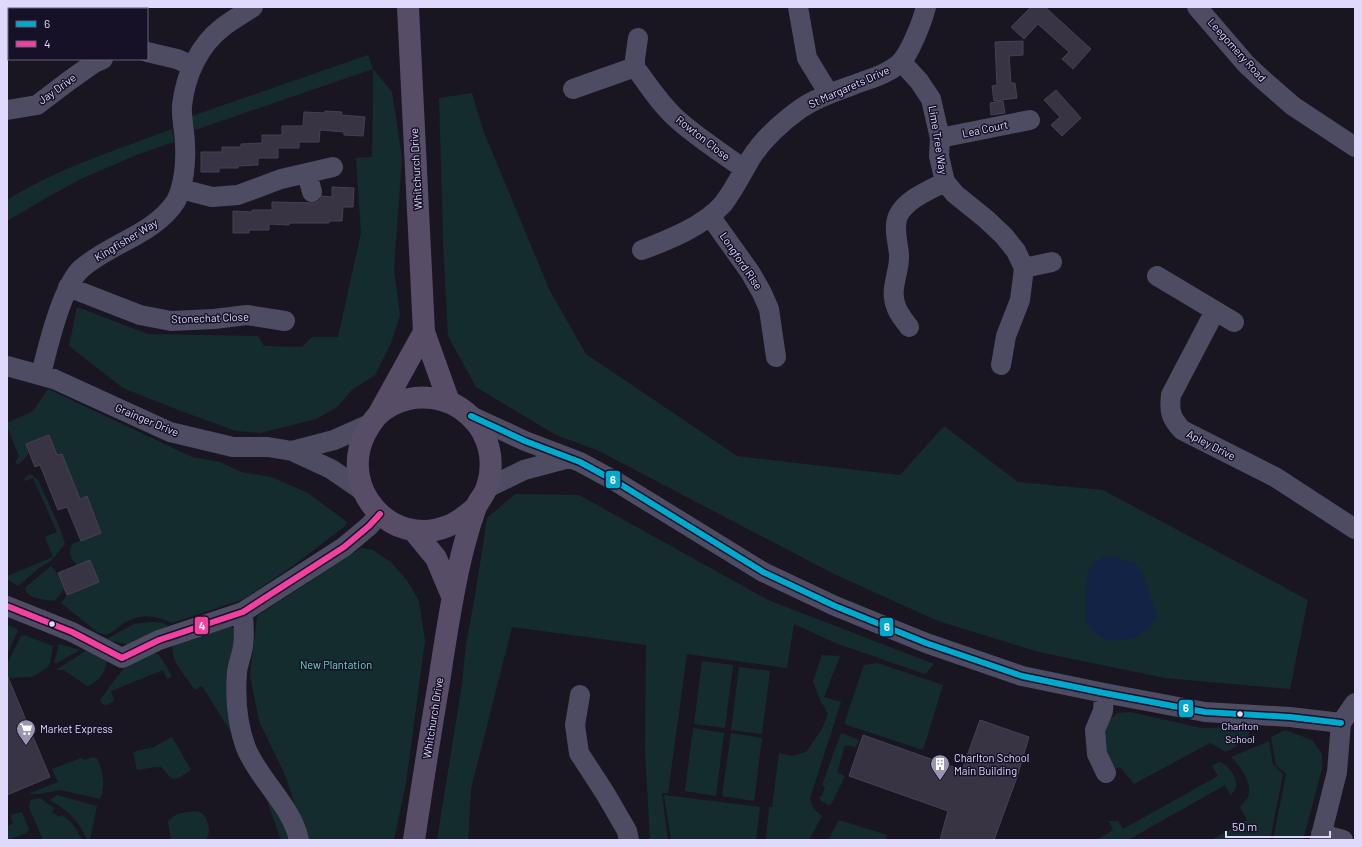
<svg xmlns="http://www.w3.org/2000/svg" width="1362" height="847" font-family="Barlow,sans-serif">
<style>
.green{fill:#152c2e}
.water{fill:#122346}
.building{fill:#383444;stroke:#454155}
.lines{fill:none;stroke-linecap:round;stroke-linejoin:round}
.minor{stroke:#4e4c62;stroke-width:20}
.major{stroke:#574d66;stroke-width:22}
.bus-1-casing{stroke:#161127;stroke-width:9}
.bus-2-casing{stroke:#161127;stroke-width:9}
.bus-1{stroke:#00a9ce;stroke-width:6}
.bus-2{stroke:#f240a1;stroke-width:6}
.bus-dot{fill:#dfd9fd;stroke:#161127;stroke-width:1.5}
.labels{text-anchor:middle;stroke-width:3;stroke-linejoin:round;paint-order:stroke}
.bus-label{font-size:10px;fill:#dfd9fd;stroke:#161127}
.street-label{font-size:11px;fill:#dfd9fd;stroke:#161127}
.park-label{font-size:11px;fill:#68dac4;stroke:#161127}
.poi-label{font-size:11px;fill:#dfd9fd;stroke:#161127;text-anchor:start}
.line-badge{stroke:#161127;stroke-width:1.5}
.badge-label{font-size:11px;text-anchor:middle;font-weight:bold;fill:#fff}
</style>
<rect width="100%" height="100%" fill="#191622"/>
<path class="green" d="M368,55l5,14 19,23 10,66 -8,112 6,45 -9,28 -16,32 -22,14 -17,19 -20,11 -56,14 -24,-2 -55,-20 -58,-23 -54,-42 8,-39 71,27 110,2 6,10 38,1 10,-10h26l23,-104 -5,-75 16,-1 1,-88 -178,61 -6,-13z
M472,93l11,37 66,159 37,65 151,102 163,19 44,-49 74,56 85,8 205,110 -18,89 -125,-11 -126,-26 -101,-31 -106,-48 -235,-123 -41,-15 -80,-48 -28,-51 -4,-71 -5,-167z
M172,129l2,13 -35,12 -56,24 -35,19 -41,24v-21c51,-32 110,-50 165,-71z
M48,389l144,68 28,5 21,10 30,5 37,16 39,29 -2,4 -51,39 -50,34 -72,24c-16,-8 -31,-10 -48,0 -5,3 -10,9 -16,11 -4,1 -8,-1 -12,-3l-35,-28 6,-8 32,-13c-10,-7 -40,-25 -25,-39l27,-10 -14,-37 -7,3 -18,-45 -5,1 -8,-20 -23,9 3,8 -2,4 -9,9 -3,-3 4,-6 -12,-30v-3l26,-12z
M29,474l3,1 6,5 21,46 6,18 -14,17 -12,7 -21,18 -11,-7v-3l46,-19 -8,-20 12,-5 -24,-54 -9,3 1,-3z
M515,494l64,1 189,105 166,64 -9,10 -87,-30 -44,-20 -7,44 -100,-14 -19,139h-6l6,47h-18l-5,-89 1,-106 -134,-18 -41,162 -3,51h-31l25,-156 4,-40 9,-48 12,-78z
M361,548l12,2 19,13 16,19 11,19 6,40 -19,142 -12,57h-87l-22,-65 -26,-54 -9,-46 7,-59z
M51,566l5,6 8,17 -9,12c-10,-1 -25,-2 -30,-11l1,-3z
M153,622l10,1 9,5 -36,14 -10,2 -21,-4 29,-16z
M7,625l10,4 1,2 -11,23z
M228,625l5,3 2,4 -4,64 63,144h-13l-16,-45 -14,-31 -49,-78 -7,4c-8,-12 -26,-31 -22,-45z
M24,635l29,11 -3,17 -3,5 -15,9 -25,1v-14l14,-28z
M59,644l18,5 3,1 -23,13h-3z
M90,648l17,12c-1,12 -9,23 -20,26l-23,-16h-8z
M148,653l10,1 5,7 9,15 -5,3 -4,-9 -52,21 3,10 -7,4 -5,-1 -2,-4 10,-14 19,-24z
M822,655l18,1 -16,41 17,5 -31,96c1,9 5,12 12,18l-13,24h-43l3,-33h3l7,-54 13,3 14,-4 16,-23 6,-15 -8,-14 -7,-19z
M702,661l31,4 -8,63 -31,-4z
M877,663l66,22 -20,65 -79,-26 20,-59z
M739,667l31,4 -8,63 -31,-4z
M1130,712l71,16 48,-1v9l-14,11 -9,5 -16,-9 -76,41 -14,-17 -6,2 -11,-24 4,-23 10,-9z
M693,728l31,5 -8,63 -31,-5z
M1285,730l27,10 10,14v15l-19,71h-30l13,-66 -10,-9 -5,-28z
M731,733l31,5 -8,63 -32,-5z
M841,733l18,7 -3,7 -11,-2 -8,27 8,4 -12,25 -2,3 -2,1 -8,-4 -2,-4 3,-1 3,-9 -3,-2z
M172,737l19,33 -12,8 -7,1 -11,-12h-6l-18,3 -4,-18 21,-5z
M1269,741l4,23 10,10 -13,66h-59l36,-20 -7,-13c2,-3 6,-7 8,-10 5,-14 -8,-31 -17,-40z
M92,757l5,1c6,13 9,27 3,41l-40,-9 -20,4h-12l30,-12 -6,-13 29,-11 4,2z
M1219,762c8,1 20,17 17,25 -1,3 -3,6 -6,8l-5,-10 -97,55h-31l16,-10 -4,-9h9l5,8 95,-53 -6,-10z
M57,795l40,11 -7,34h-3c-9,-21 -18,-28 -37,-40z
M664,795l96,12 -4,33h-85z
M40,798l14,10 -2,4 7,5 3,-2c10,6 15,15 20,25h-39l-14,-33 1,-6 4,-2z
M194,811l7,1c7,7 11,19 5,28h-35l-3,-18c7,-10 15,-9 26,-11z
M22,812l7,18 -2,3 -20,7v-14l6,-3 -3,-8z
M839,820l48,15 -1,5h-58z"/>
<path class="water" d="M1113,556l23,8 7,11 14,41 -9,13 -16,10 -24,1 -14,-7 -8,-13 1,-46 7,-12 10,-5z"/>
<path class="building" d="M1031,7h14l46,42 -18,20 -11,-10 7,-7 -31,-28 -14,15 -13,-12z
M1023,41v14l-14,1 2,27h4l2,15 -23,3 -2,-15 5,-1 -2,-43z
M1056,90l25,28 -19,18 -11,-11 9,-8 -16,-17z
M1003,101l2,12 -14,2 -1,-12z
M325,111l17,1 -1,3 24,2 -2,19 -19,-1v-3l-24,-2 -1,12h-20v6h-21v10h-20v7l-20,1v2h-19v4h-18v-20h21v-5h19v-3l21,-1v-8h20v-9h21l1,-14 21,1z
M332,187l22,1 -1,19h-10l-1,14h-13v2h-40v2l-20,-1v6h-20v3h-16v-22l19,1v-2h20v-8l43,1 5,-3 2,-4 10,1z
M49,435l8,20 5,-1 18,45 7,-3 14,37 -20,8 -14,-34 -9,3 -18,-45 -5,2 -9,-23z
M90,560l9,22 -32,13 -9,-22z
M7,675l43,102 -43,18z
M980,720l49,17 -12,40 -23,63h-54l8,-29 -99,-35 14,-41 99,35z"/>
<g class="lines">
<path class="minor" d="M798,7l9,51 22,36
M1197,7l49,57 16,15 31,27 62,41
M147,52l30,7 16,7
M900,63l7,5 12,13 12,18 9,39 -1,18 6,26 10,12 31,25 18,17 12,15 8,17 -4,32 -14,36 -5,29
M635,67c13,18 26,38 43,53 20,18 44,33 66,49
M573,89l62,-22v-8l3,-21
M7,110l30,-5 33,-25 24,-17 9,-4
M940,138l90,-18
M307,173l5,19
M181,189l31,8 26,-2 43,-16 52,-12
M710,216l40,56 12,21 7,16 7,48
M642,250c26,-10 62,-24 81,-46 11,-14 19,-31 28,-46 13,-20 31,-36 49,-49 19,-13 43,-20 64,-28 12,-4 24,-8 35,-17 11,-10 23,-42 27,-57
M1024,268l28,-6
M1157,276l77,46
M68,287l72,28 31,6 43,-2 33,-4 38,6
M1215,311l-44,84c-2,17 0,23 11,35l93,47 80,52
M909,327c-4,-6 -11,-13 -13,-21 -7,-17 4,-34 3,-51 -1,-13 -6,-27 -1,-39 8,-17 32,-26 47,-34
M7,366l47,13 116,53 63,15h35l24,4 39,18 32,22
M41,375c6,-26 21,-89 40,-106 29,-26 73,-34 95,-68 8,-15 10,-40 9,-56 0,-12 -4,-28 -3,-39 3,-30 17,-61 41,-79 9,-7 20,-13 30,-20
M471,416l54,25 55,21 35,19 148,91 72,34 91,37 96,33 82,17 101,19 85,5 51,6
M292,451l42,-11 36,-16
M487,488l37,-18 45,-12
M7,606l65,26 50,26 37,-18 84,-28 101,-65 25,-21 11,-12
M243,612c0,11 2,23 0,34 -1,9 -5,17 -6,26 -2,26 0,52 9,76 13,32 46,58 53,92
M1104,693l-1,18 -8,19 2,24 9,19
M580,695l-5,30 4,28 26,40 22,38 2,9
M1341,723l14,-20
M1321,834l22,6
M1320,840l17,-68 4,-49"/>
<path class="major" d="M408,7l16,325 25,70
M378,415l46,-83
M413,530l23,28 16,38
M414,840c8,-53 16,-105 25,-158 6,-40 12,-81 21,-120 3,-14 7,-27 11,-41 2,-4 3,-10 5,-14 3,-7 9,-13 11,-20 7,-21 4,-44 -9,-62 -10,-13 -21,-21 -36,-25 -23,-6 -47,-1 -64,15 -6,6 -9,12 -13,19 -27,54 26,115 83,92 11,-4 19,-11 28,-19"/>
<g class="bus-1-casing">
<path id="bus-1" d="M471,416l54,25 55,21 35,19 148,91 72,34 91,37 96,33 82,17 101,19 85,5 51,6"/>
</g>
<g class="bus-2-casing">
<path id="bus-2" d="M7,606l65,26 50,26 37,-18 84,-28 101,-65 25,-21 11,-12"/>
</g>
<use href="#bus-1" class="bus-1"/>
<use href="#bus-2" class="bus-2"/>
</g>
<defs>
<g id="supermarket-pin" transform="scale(1)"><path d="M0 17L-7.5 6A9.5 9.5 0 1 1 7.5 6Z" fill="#9a95b0" stroke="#161127"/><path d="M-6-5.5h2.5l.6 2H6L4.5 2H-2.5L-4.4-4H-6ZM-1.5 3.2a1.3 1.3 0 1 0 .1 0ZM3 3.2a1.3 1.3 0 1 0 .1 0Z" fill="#fff"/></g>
<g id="building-pin" transform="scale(1)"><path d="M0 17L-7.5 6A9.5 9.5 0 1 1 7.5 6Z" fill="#9a95b0" stroke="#161127"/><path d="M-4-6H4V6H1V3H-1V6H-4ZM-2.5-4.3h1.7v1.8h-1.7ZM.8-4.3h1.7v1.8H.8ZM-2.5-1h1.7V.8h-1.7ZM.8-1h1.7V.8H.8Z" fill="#fff"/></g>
</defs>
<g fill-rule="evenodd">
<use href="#supermarket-pin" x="26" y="729"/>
<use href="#building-pin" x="940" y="764"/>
</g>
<g class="bus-dot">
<circle cx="52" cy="624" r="3.5"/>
<circle cx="1240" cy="714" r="3.5"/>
</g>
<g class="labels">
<g class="bus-label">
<text x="1240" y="730">Charlton<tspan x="1240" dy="13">School</tspan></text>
</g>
<g class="street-label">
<text transform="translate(1237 50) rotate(48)" y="4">Leegomery Road</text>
<text transform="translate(849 87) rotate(-24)" y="4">St Margarets Drive</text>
<text transform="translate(57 89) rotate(-36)" y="4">Jay Drive</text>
<text transform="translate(985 129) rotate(-12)" y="4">Lea Court</text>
<text transform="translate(703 138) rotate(38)" y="4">Rowton Close</text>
<text transform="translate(938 140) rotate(81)" y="4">Lime Tree Way</text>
<text transform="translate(416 169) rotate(-93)" y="4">Whitchurch Drive</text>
<text transform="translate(126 240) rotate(-31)" y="4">Kingfisher Way</text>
<text transform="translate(741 261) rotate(56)" y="4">Longford Rise</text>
<text transform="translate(210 318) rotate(-2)" y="4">Stonechat Close</text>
<text transform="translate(147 420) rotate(23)" y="4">Grainger Drive</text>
<text transform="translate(1211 445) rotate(27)" y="4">Apley Drive</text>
<text transform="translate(433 718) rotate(-81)" y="4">Whitchurch Drive</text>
</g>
<g class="park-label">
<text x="336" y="669">New Plantation</text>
</g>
<g class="poi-label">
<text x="40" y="733">Market Express</text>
<text x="954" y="762">Charlton School<tspan x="954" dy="13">Main Building</tspan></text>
</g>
</g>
<g class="line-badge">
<rect x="605" y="470" width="16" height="19" rx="4" fill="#00a9ce"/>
<rect x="194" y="616" width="15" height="19" rx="4" fill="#f240a1"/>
<rect x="879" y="617" width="15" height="20" rx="4" fill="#00a9ce"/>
<rect x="1178" y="699" width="16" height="19" rx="4" fill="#00a9ce"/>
</g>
<g class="badge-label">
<text x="613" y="484">6</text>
<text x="202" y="630">4</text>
<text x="887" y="631">6</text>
<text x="1186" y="712">6</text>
</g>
<rect width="1362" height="847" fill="none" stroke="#dfd9fd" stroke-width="16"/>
<rect x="8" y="8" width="140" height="52" fill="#161127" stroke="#66617d"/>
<rect x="16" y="21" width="20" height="6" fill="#00a9ce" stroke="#66617d"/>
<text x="44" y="28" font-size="12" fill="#dfd9fd">6</text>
<rect x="16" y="41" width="20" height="6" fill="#f240a1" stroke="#66617d"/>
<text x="44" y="48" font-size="12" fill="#dfd9fd">4</text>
<path d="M1226 831v6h104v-6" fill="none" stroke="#dfd9fd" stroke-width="2"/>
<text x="1232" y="831" font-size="12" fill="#dfd9fd" stroke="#161127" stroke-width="3" paint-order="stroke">50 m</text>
</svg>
